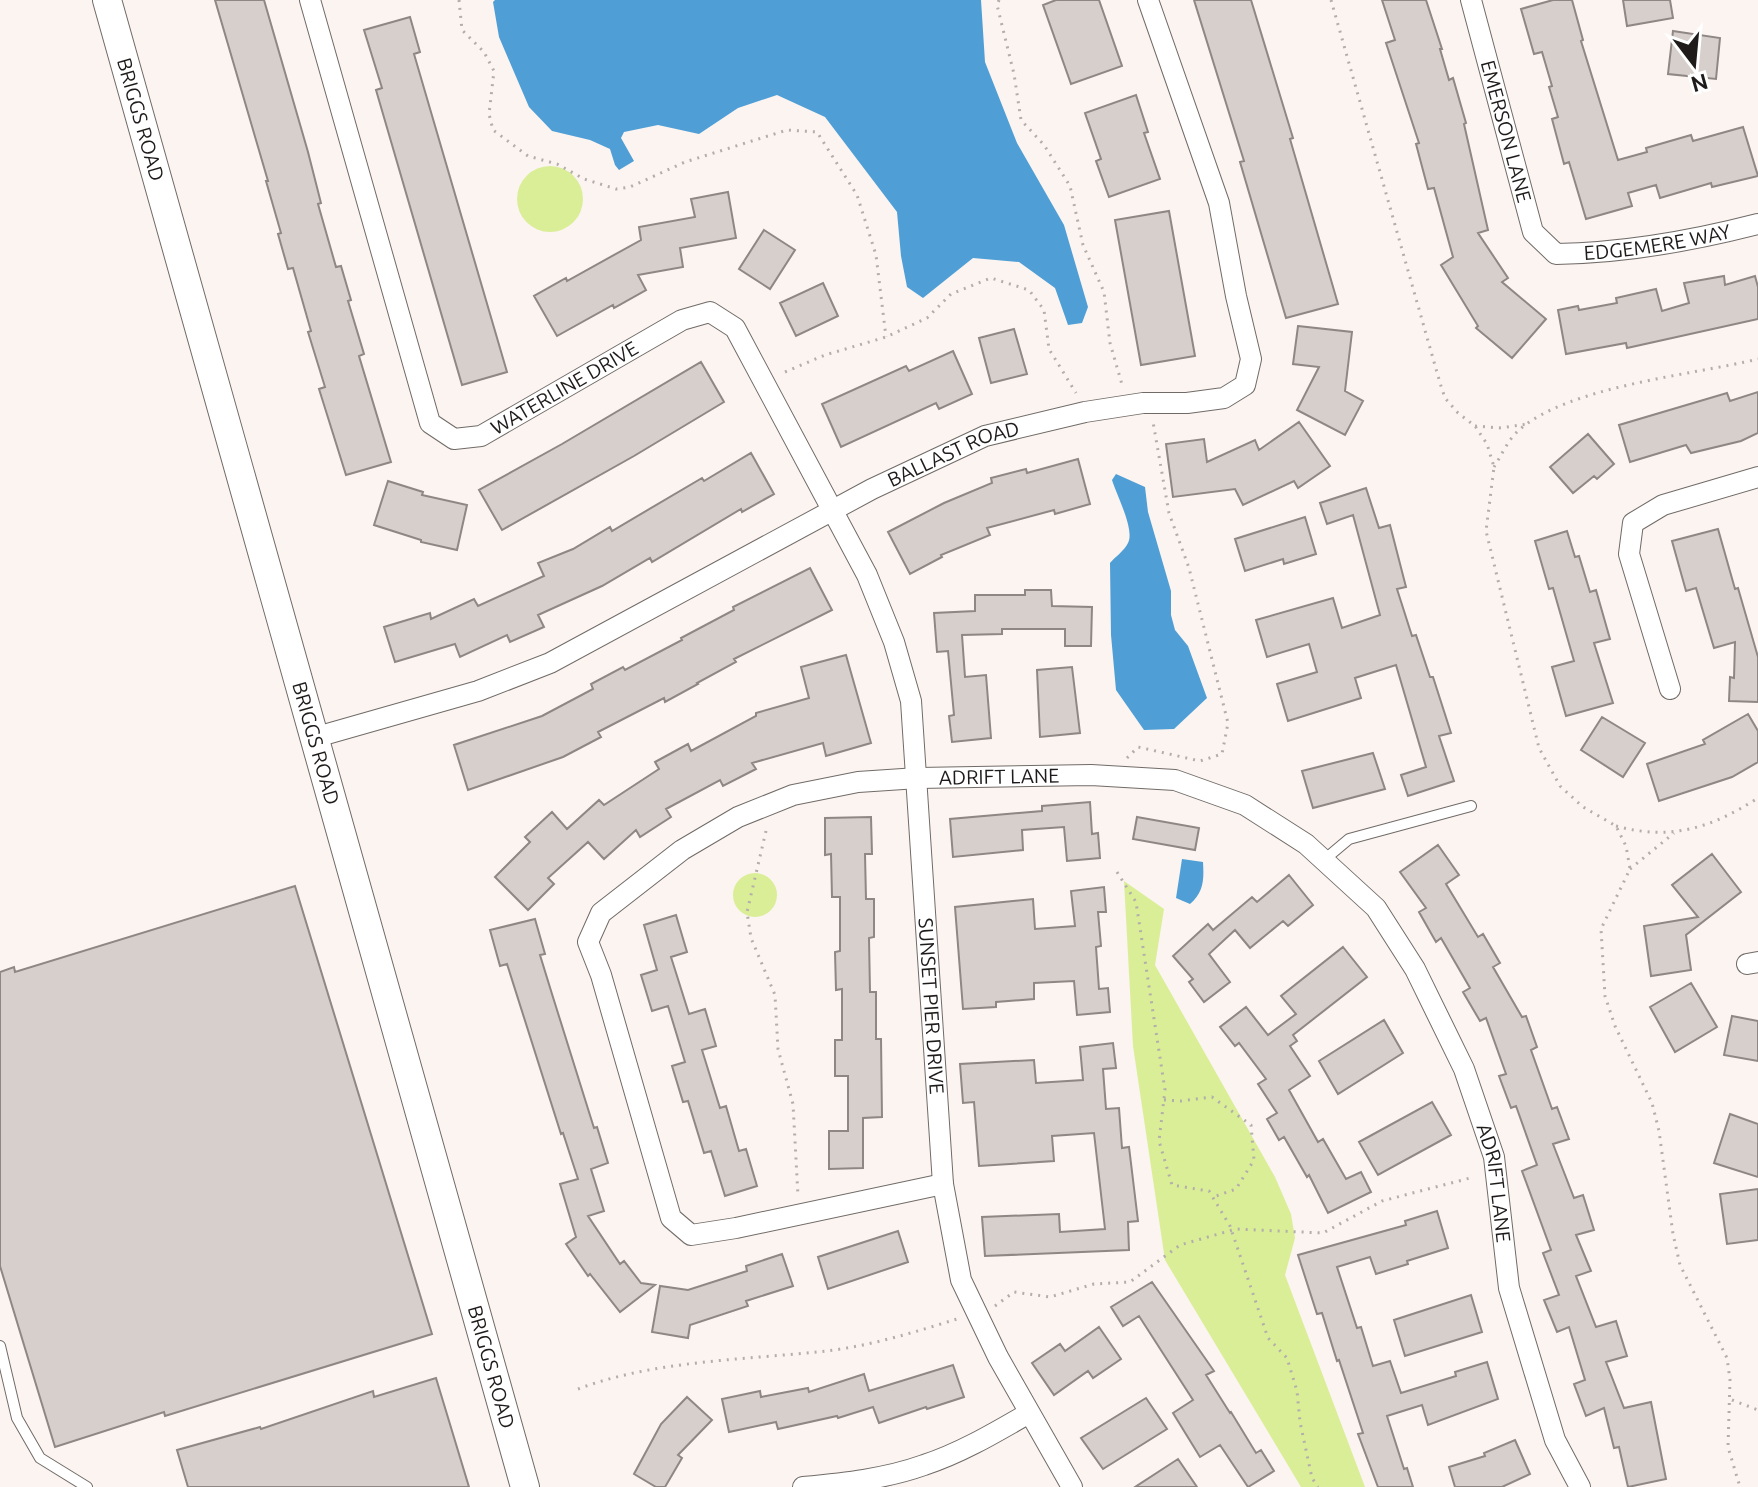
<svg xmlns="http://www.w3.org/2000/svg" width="1758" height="1487" font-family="Ubuntu,sans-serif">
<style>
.green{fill:#daee97}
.water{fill:#4f9fd6}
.building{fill:#d6cfcb;stroke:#8e8784;stroke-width:2}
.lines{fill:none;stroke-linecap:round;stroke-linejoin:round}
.lane-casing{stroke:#716b68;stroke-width:12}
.street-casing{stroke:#716b68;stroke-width:22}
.secondary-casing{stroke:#716b68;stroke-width:30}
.path{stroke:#b4aeab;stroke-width:3;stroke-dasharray:2 6;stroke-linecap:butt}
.lane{stroke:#fff;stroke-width:10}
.street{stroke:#fff;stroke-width:20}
.secondary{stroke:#fff;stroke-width:28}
.labels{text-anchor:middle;stroke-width:6;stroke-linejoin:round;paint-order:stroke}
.street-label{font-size:20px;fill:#1e1b1a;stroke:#fff}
</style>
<rect width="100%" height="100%" fill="#fbf4f0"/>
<path class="green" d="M517 199a33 33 0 1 1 66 0a33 33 0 1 1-66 0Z
M733 895a22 22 0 1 1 44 0a22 22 0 1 1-44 0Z
M1124,881l40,28 -9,56 120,212 16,37 4,24 -10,37 80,212h-64l-136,-227 -32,-214z"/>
<path class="water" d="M495,0h486l4,62 32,81 47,82 24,82 -6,16 -14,2 -13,-37 -36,-26 -46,-4 -50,40 -16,-11 -6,-31 -4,-44 -72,-95 -48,-22 -39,13 -39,26 -41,-9 -34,7 -3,6 13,23 -15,9 -4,-5 -5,-16 -20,-9 -38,-9 -23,-24 -30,-70 -6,-35z
M1116,474l29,13 3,25 23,79v24l4,15 13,16 19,52 -33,31 -30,1 -28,-40 -5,-55 -1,-72c5,-6 15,-13 18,-20 7,-13 -11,-47 -16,-63z
M1182,859l21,3c1,17 1,30 -13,42l-14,-6z"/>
<path class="building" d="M215,0h49l44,152 13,51 -3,1 18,63 5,-1 10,34 -3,1 16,53 -5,2 32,106 -45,13 -27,-86 6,-2 -17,-55 3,-1 -18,-63 -5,1 -10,-35 3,-1 -15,-52h2z
M1056,0h43l23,66 -51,18 -28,-79z
M1194,0h57l42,138 -3,1 48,165 -52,14 -46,-156 4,-1z
M1382,0h44l16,49h-2l9,31 4,-2 13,45 -2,1 24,106 -10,3 30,45 -6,4 44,37 -34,39 -36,-30 2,-2 -37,-61 12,-8 -19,-69 -6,1 -12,-45 3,-1 -33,-100 9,-3z
M1553,0h19l11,40 -2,1 37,119 29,-8 -1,-4 45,-13 2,6 50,-14 15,49 -46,11 -1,-4 -51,15 -4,-13 -28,8 4,13 -46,13 -17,-57 -5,2 -12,-45 6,-2 -9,-30 3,-1 -10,-34 -8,2 -13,-45z
M1623,0h47l3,18 -46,8z
M410,17l10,35 -6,2 93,318 -45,13 -86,-295 6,-2 -18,-58z
M1673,31l47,7 -4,41 -48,-5z
M1136,95l12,37 -4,1 16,46 -51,18 -13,-36 5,-2 -16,-46z
M728,192l8,46 -56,10 3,19 -45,8 8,15 -32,18 -1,-3 -56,31 -23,-40 32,-18 1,3 74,-41 -2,-13 56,-10 -4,-18z
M1169,211l26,145 -54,9 -26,-145z
M764,230l31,20 -25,39 -31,-20z
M1724,276l1,9 30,-9 3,11v32l-131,29 -1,-5 -60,11 -8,-44 20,-4 1,4 38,-7 -1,-5 40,-9 6,22 27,-8 -5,-20z
M823,283l15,33 -42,20 -16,-33z
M1298,326l54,6 -7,59 18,10 -18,34 -48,-25 22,-43 -26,-3z
M1014,329l13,45 -36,9 -12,-45z
M953,351l19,43 -33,15 -3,-6 -95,44 -19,-43 84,-38 3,5z
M701,362l23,40 -90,54 -132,74 -23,-40 83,-46z
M1758,392v41l-17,8 -50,12 -5,-8 -56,17 -11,-37 108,-32 3,8z
M1299,422l31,44 -32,22 -4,-7 -51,24 -8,-16 -62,8 -7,-53 38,-5 3,23 48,-22 4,10z
M1588,434l26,30 -17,15 -3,-3 -21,17 -23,-26z
M751,453l23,41 -32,18 -1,-3 -89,53 -2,-4 -48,28 -64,29 6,12 -34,15 -3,-7 -47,22 -5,-13 -60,18 -11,-35 46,-14 1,6 43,-20 4,7 66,-30 -6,-13 35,-14 37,-22 2,4 90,-53 2,3z
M1078,459l12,45 -35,10 -1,-4 -67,18 3,7 -49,20 1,2 -32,17 -22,-42 56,-29 48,-20 -1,-5 35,-9 1,4z
M388,481l35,11 -1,3 45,10 -10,45 -36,-8v-2l-47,-15z
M1366,488l13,40 11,-3 16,62 -9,2 15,47 4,-1 14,42h3l18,56 -12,3 15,45 -46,15 -7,-21 25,-8 -30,-102 -41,13 6,20 -73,23 -11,-37 40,-12 -8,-28 -42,13 -11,-37 77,-22 9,30 38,-13 -27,-100 -26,9 -7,-21z
M1305,517l11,37 -32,10 -1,-5 -38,12 -10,-32z
M1718,529l17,60 3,-1 20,69v45l-29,-1 1,-24 4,1 1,-36 -21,6 -18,-60 -10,3 -14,-50z
M1567,531l8,26 4,-1 11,36 6,-2 14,49 -16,4 19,60 -47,13 -14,-49 22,-6 -21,-73 -4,1 -14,-48z
M810,568l22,42 -98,49 2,3 -39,21 1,1 -33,18 -1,-4 -66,34 3,5 -38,20 -95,33 -14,-45 88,-29 51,-27 -2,-5 32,-17 2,3 57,-30 -1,-2 53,-28 -1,-3z
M1025,590h26l1,16 40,1 -1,39h-26v-17h-63v5l-40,1 3,42 21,-2 5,63 -39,4 -3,-26 5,-1 -6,-64 -11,1 -3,-39 41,-2v-16h50z
M846,655l25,88 -45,13 -3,-13 -71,20 4,6 -33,17 -3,-6 -54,29 5,8 -31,20 -4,-7 -32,29 -16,-17 -40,36 6,6 -26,26 -33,-33 35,-35 -5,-5 27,-25 15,17 32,-29 5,5 55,-36 -4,-7 33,-18 3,7 65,-35v-3l53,-15 -8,-31z
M1072,667l8,66 -40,4 -3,-67z
M1748,714l10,17v31l-26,15 -73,24 -12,-37 58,-20 -2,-4z
M1602,717l43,26 -22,34 -42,-27z
M1373,753l12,36 -72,19 -11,-37z
M1090,802l2,32 6,-1 2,25 -33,3 -3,-34 -42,3 1,20 -70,7 -3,-38 92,-8v-5z
M871,817l1,37h-7l1,45h8v38l-5,1 1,54h6v47h5l1,78 -19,1v50l-34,1v-38h19v-55h-13v-36h7v-51l-6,1 -1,-38 5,-1v-54h-8l-1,-43 -6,1v-37z
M1137,817l62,11 -4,22 -62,-11z
M1438,845l21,30 -13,9 32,53 5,-3 17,29 -7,4 29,50 4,-1 11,31 -6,3 21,59 5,-2 12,32 -16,5 21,54 9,-3 11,35 -18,5 15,36 -15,5 20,51 20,-6 11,35 -21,6 18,46 27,-6 15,77 -38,8 -9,-40 -5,1 -10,-40 -18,8 -12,-32 11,-4 -16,-53 -12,5 -13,-32 15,-5 -16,-42 8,-3 -29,-79 15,-6 -21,-59 -5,2 -12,-32 7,-2 -20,-56 -6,3 -17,-29 7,-4 -29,-50 -5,4 -17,-30 7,-4 -26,-36z
M1712,854l29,38 -55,43 5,35 -40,6 -7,-50 54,-9 -26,-32z
M1289,875l24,30 -25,21 -5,-5 -33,27 -15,-18 -26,24 21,28 -26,20 -15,-20 4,-3 -20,-23 35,-32 5,6 39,-33 5,5z
M295,886l137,448 -267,82 -1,-4 -109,35 -55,-181v-294l14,-5 1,5z
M1104,887l2,25h-8l3,34 -5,1 3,42 9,-1 2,24 -33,3 -3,-34 -40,2v16l-38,3v5l-33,2 -8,-102 78,-8 2,30 40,-3 -4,-35z
M676,915l11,37 -16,5 18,57 16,-5 11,37 -14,4 18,58 6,-2 13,45 7,-2 11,37 -32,10 -14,-45 -7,2 -16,-52 -5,1 -11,-36 13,-4 -17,-56 -16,5 -11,-36 16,-5 -13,-45z
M535,919l10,35 -5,1 12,39 42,134 3,-1 11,36 -17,6 13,42 -16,5 32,48 4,-3 17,22 14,2 -35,27 -30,-38 -2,2 -22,-32 10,-7 -16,-53 18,-5 -15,-46 -2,1 -54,-170 -7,2 -10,-36z
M1343,947l24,30 -74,58 4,6 -7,5 20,30 -21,14 29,52 5,-3 23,40 15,-7 10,20 -43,21 -19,-38 -2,2 -23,-40 -5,3 -12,-21 10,-6 -19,-29 8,-5 -27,-36 -4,3 -15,-19 26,-20 22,28 28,-21 -15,-18z
M1691,983l26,44 -42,25 -25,-45z
M1732,1016l26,5v40l-34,-6z
M1384,1020l19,33 -65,41 -19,-33z
M1113,1043l3,25 -13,1 3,40 13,-1 3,40 7,-1 9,74 -10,1 1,28 -144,6 -3,-39 77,-3 1,18 45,-3 -11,-96 -42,3 2,25 -75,5 -5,-64 -11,1 -3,-39 74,-4 2,23 47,-3 -3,-33z
M1432,1102l19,33 -73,40 -19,-33z
M1730,1114l28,10v53l-44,-14z
M1758,1189v51l-31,4 -7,-50z
M1437,1211l11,37 -41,13 1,3 -32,10 -6,-17 -33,10 20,61 4,-1 12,39 17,-5 11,32 55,-17 -1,-4 32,-10 11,37 -70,26 -6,-20 -35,11 17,53 3,-1 6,19h-35l-20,-53 5,-1 -24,-73 -2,1 -15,-48 -5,1 -19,-59 108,-30 -1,-4z
M898,1231l10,31 -80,27 -10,-32z
M782,1254l11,32 -47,15 2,5 -58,19 -2,13 -36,-6 8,-46 28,4 59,-19 -1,-5z
M1152,1282l62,89 -8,4 24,38 1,-1 25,41 5,-3 13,21 -26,16 -28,-42 -20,12 -27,-44 20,-13 -54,-84 -16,10 -12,-19z
M1471,1295l11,37 -77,24 -11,-36z
M1099,1327l22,32 -28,19 -5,-7 -34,24 -22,-32 28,-19 5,7z
M953,1365l11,32 -37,12 -1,-2 -47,16 -6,-16 -35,11 -1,-2 -59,13 -2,-7 -47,10 -7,-33 38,-8 1,6 47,-9 1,4 55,-18 5,17z
M436,1378l33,109h-281l-11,-37 83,-23 1,2 112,-38 1,6z
M687,1397l25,23 -34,35 4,3 -17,29h-9l-22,-13 27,-50z
M1146,1398l21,31 -64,40 -22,-31z
M1515,1440l15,34 -28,13h-47l-6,-20 36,-11 -1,-3z
M1178,1459l19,28h-62z"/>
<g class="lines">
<g class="lane-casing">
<path id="lane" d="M1324,860l25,-21 122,-33
M0,1346l17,72 23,40 47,29"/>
</g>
<g class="street-casing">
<g id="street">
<path id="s1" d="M310,0l120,423 24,16 27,-3 201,-116 28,-8 25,16 132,247 27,67 17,59 32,483 18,96 37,77 74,130"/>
<path id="s2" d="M1471,0l62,232 23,22c68,-1 136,-13 202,-30"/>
<path d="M1670,689l-41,-135 4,-31 30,-18 95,-28"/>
<path id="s3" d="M313,738l165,-47 72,-28 322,-174 113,-53 100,-24 58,-9h44l37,-5 21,-13 6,-26 -15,-63 -17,-93 -71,-203"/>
<path d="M1747,964l11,-2"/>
<path id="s4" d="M943,1184l-207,44 -45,7 -20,-17 -70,-243 -13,-33 13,-29 81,-63 56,-33 55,-22 65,-13 60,-4 173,-3 84,5 70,25 61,39 70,64 39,61 49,100 30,88 15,131 46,152 25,47"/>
<path d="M803,1487c41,-4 82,-8 121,-22 37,-12 72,-33 105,-52"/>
</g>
</g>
<g class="secondary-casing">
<g id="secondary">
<path id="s5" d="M107,0l418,1487"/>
</g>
</g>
<path class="path" d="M459,0l3,30 22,22 10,19 -5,43 4,16 35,26 29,8 27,15 32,10 14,-2 55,-25 102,-32 30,2 40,63 19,60 10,82
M999,0l-2,5 17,69 7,46 23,25 26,41 13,59 21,47 6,51 13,45
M1331,0l109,383 5,15 13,15 17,13 12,18 7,23 -8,64 53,217 21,38 23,21 33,19 10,20 4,23 -29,60 4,67 10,30 37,77 7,28 14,103 7,31 47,93 3,22 -2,67 12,40
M785,372l40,-17 61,-18 41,-19 24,-24 40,-16 38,12 15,20 5,39 27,44
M1475,426l26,2 26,-4
M1494,467c7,-11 14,-27 24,-36 49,-45 175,-56 240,-72
M1127,758l11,-11 62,14 22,-7 6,-31 -39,-155 -20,-55 -16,-91
M1616,826c55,15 95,2 142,-28
M766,831l-19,81 4,26 24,57 3,54 15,55 5,92
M1630,869l44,-36
M1117,872l19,30 29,188 -6,51 13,44 37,6 21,35 38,112 19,20 10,33 3,31 12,56 6,9
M1164,1100l17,1 31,-4 39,28 3,35 -18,29 -23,8
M995,1306l19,-14 36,5 44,-13 36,-2 50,-37 56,-16 87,4 59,-32 92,-24
M578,1389c77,-29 167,-29 248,-38 44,-5 89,-19 131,-32
M1732,1400l26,10"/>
<use href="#lane" class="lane"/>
<use href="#street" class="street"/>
<use href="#secondary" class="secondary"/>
</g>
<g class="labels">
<g class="street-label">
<text dy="7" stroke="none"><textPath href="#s5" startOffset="124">BRIGGS ROAD</textPath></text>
<text dy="7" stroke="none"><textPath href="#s2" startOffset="136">EMERSON LANE</textPath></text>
<text dy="7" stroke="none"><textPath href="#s2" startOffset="374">EDGEMERE WAY</textPath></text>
<text dy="7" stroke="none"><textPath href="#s1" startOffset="592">WATERLINE DRIVE</textPath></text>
<text dy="7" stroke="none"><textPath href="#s3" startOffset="704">BALLAST ROAD</textPath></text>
<text dy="7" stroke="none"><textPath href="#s5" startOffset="772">BRIGGS ROAD</textPath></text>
<text dy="7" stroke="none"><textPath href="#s4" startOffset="1038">ADRIFT LANE</textPath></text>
<text dy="7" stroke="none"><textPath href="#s1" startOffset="1506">SUNSET PIER DRIVE</textPath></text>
<text dy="7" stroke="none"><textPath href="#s4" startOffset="1758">ADRIFT LANE</textPath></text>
<text dy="7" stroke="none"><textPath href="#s5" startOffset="1420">BRIGGS ROAD</textPath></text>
</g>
</g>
<g transform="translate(1694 64) rotate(164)" stroke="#ffffff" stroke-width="6" paint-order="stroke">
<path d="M0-6L14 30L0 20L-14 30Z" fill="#1e1b1a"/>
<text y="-12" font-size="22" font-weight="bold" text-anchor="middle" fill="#1e1b1a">N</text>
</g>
</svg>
